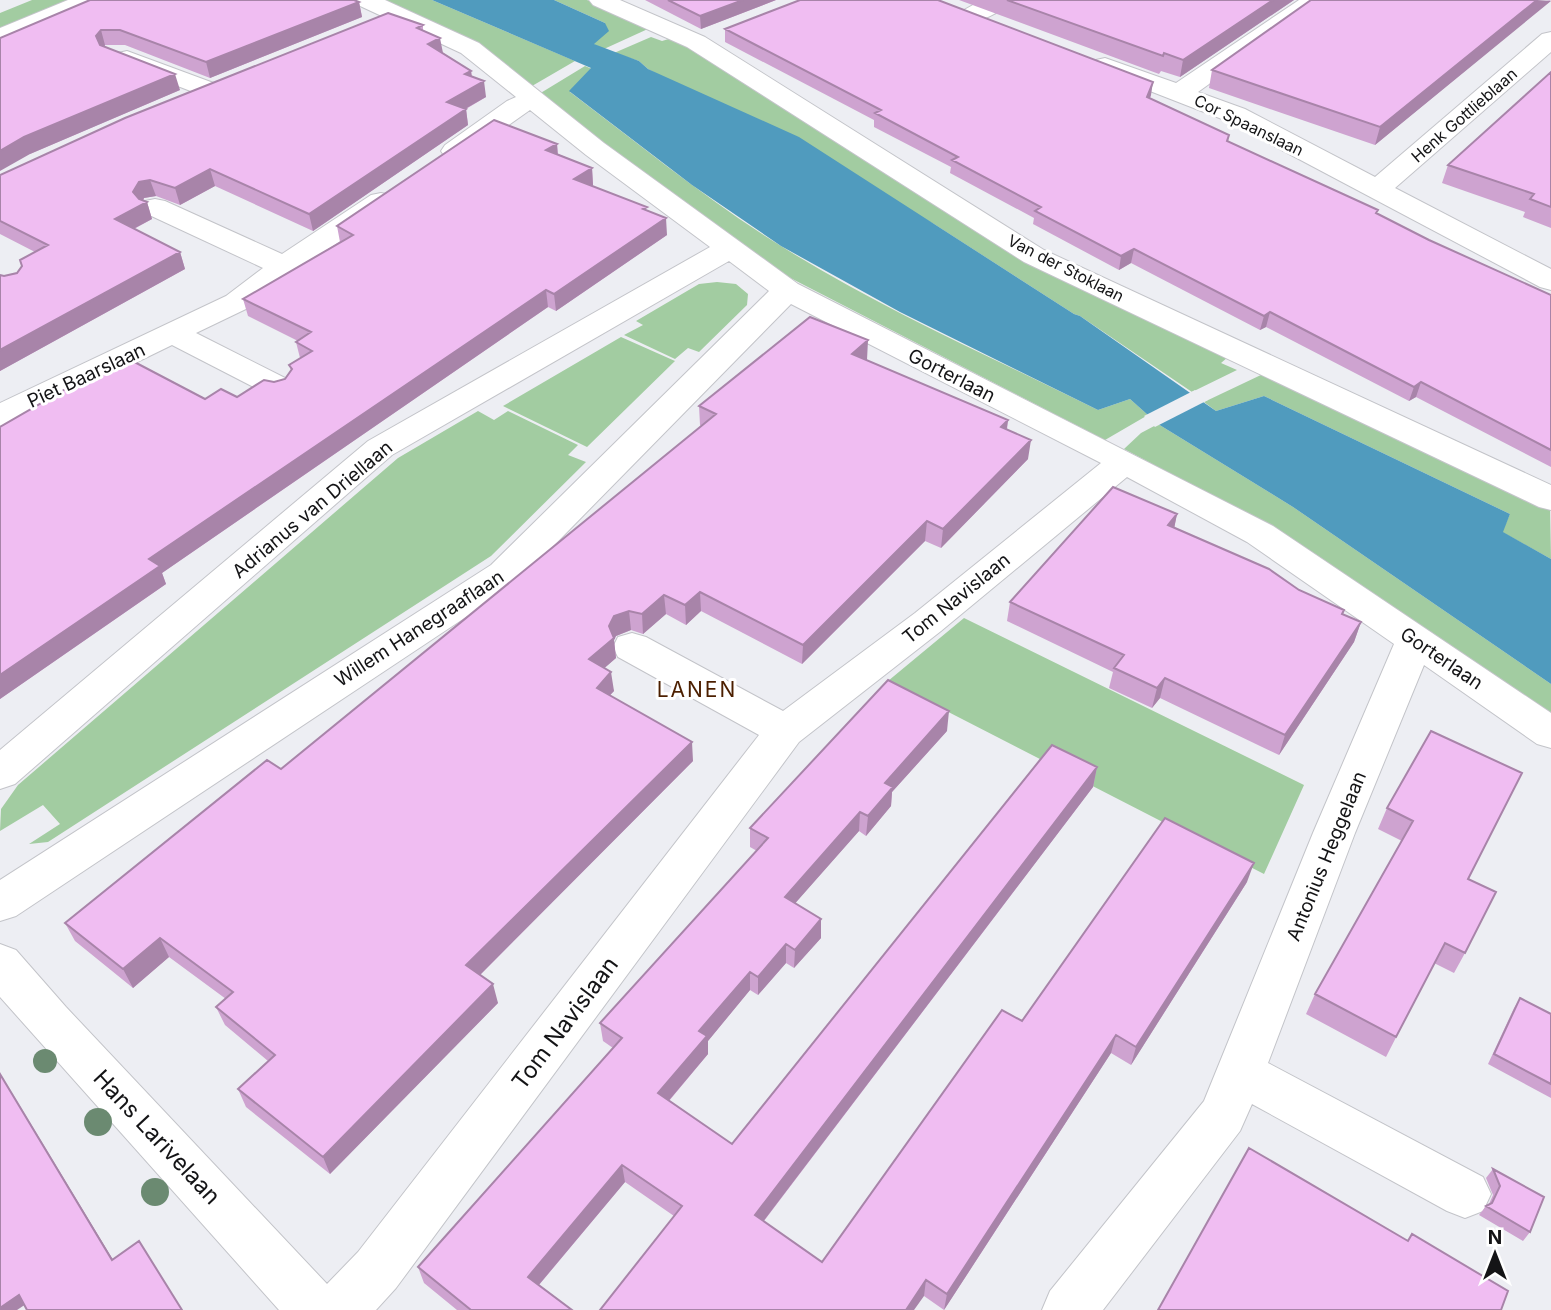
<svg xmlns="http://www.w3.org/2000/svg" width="1551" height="1310" font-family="Inter,sans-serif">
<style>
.green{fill:#a2cca1}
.water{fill:#509bbe}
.pier{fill:#edeef3}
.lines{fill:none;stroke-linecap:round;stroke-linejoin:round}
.street-casing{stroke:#c3c4c9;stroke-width:2}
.street{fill:#fff;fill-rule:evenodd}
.tree{fill:#6b8a71}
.wall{fill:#cea3d0}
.shaded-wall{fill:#a884a9}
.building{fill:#f0bdf2;stroke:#a884a9;stroke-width:2}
.labels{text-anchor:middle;stroke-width:6;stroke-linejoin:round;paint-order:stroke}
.far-street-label{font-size:16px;fill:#141416;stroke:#fff}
.street-label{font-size:19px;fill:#141416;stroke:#fff}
.neighbourhood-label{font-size:21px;letter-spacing:2px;fill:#4c1f00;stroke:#fff}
.near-street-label{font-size:23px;fill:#141416;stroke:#fff}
</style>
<rect width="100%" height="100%" fill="#edeef3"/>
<path class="green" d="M32,0h42l-74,31v-18z
M381,0h51l143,61 -43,25z
M554,0h33l63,28 -46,21 -11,-5 12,-21z
M651,37l11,4 10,-3 25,11 337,217 194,91 -7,6 16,7 -45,22 -112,-76 -6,-2 -140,-90 -286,-155 -9,-8 -25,-8z
M585,66l7,3 -22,23c69,52 137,108 211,154 100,63 211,111 317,164l32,-11 18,16 -43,25 -334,-172 -232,-174z
M717,282l19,2 12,10 -1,11 -48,47 -11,-4 -13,11 -51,-24 19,-10 -7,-4 63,-37z
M621,337l54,24 -88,86 -84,-41z
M1263,374l287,133 1,52 -49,-27 8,-18 -246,-118 -48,15 -12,-9z
M478,411l16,9 14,-9 70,34 -10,10 18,7 -95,94 -443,286 -19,2 31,-20 -17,-19 -43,26 1,-22 17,-24 380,-327z
M1158,424l135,83 258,177v37l-287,-198 -140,-74 17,-16z
M964,618l340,167 -40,89 -376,-193z"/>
<path class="water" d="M432,0h122l51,23 4,8 -15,13 45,17 9,8 151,68 275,177 6,2 136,95 48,-15 246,118 -7,18 48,27v125l-258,-177 -135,-83 -28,-25 -32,11 -198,-98 -119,-66 -89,-61 -123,-94 22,-23z"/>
<path class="pier" d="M1195,390l13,10 -53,27 -11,-11z"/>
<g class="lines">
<g class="street-casing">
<path id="street" d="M68,0h32l-4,5 -96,39v-16z
M354,0h31l94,43 125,100 194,141 475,242 278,187v35l-14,-4 -113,-79 -69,168 -87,230 215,114 8,17 -8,17 -18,7 -18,-7 -195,-107 -12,27 -137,179h-61l8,-19 154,-190 109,-268 81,-189 -147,-102 -120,-65 -186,154 -142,111 -403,546 -20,22h-97l-279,-313v-53l16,6 50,57 261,277 31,-32 401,-517 -141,-78 -5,-10 5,-10 14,-4 14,4 137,74 132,-98 186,-150 -310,-159 -274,279 -501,333 -16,5v-41l491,-315 278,-274 -40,-30 -337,194 -377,329 -15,5v-39l368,-309 342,-194 -124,-92 -56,-45 -67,47 -9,2 -9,-2 -4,-6 4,-6 62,-44 9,-4 -55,-44 -103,-48z
M589,0h31l85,37 339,213 507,235v25l-12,-3 -515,-245 -337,-215 -94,-42z
M982,0h29c-9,13 -33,24 -47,20l-4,-5 4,-5z
M1299,0h27l-128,92 47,17 130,68 167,-143 9,-2v20l-156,136 156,81v21l-11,-3 -313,-166 -131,-51 -3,-5 3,-5 9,-2 71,25z
M127,51l92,34 4,5 -4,5 -9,3 -9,-3 -83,-32 -3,-5 3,-5z
M381,193l10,2 4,6 -4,6 -97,65 -46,36 -52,25 93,47 5,7 -5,7 -11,3 -11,-3 -95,-49 -160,78 -12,3v-23l226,-107 37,-28 -118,-55 -4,-6 4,-6 10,-2 10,2 117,53 89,-59z"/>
</g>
<use href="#street" class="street"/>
</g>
<g class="tree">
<circle cx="45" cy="1061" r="12"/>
<circle cx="98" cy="1122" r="14"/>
<circle cx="155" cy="1192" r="14"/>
</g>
<path class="wall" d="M645,0h131l-75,29z
M959,0h335l-114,77 -19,-6 -2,3z
M1551,0l-176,145 -166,-57 3,-18z
M359,2l3,15 -152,61 -85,-33h-20v1l75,44 -150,64 -30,-116z
M423,25v6l20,22 28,18 1,6 14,20 -20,12 2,16 -155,106 -98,-45 -35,19 -24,-9 -12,2 -1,3 4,1 5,17 -18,10 46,23 5,17 -185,102v-96l4,1 13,-3 18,-21 -35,-18v-59z
M725,29l426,66 -1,3 79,37 -1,7 149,71 52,27 122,55v172l-135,-70 -7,4 -143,-74 -6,3 -129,-67 -12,7 -86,-46 1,-6 -84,-45 1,-6 -77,-40v-7l-149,-78z
M1551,72v156l-28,-11 2,-5 -83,-29 6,-18z
M557,144l1,10 34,14 1,17 -1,1 55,24 20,25 -111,76 -8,-4 -386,266 4,11 -166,115v-272l205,-28 32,-2 37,-15 11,-3 6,-8 -2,-6 11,-7 -4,-16 2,-1 -50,-25 -5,-17 97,-57 -3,-16z
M866,360l142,60 -1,10 21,29 -87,89 -16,-7 -123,123 -101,-53 -15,14 -20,-11 -23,20 -12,-4 -15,6 -2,4 2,18 -12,10 10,23 -4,4 83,66 -213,214 18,28 -168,171 -84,-67 -8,-18 30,-28 -43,-36 -9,-18 10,-8 -57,-42 -36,31 -58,-47 -10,-18 216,-154 420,-343 -1,-1 -1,-19 168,-46z
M1177,514l-3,14 125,62 44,24 18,8 -7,20 -75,113 -119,-57 -8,10 -43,-20 4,-16 -106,-51 3,-19z
M947,731l-55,61 -1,14 -25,30 -7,-5 -64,72 26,35 -27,30 -8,-5 -28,32 -8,-5 -42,51v13l-39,47 63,43 365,-377 -4,20 -329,434 58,41 200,-241 225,-139 -116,183 -20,-12 -167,257 -20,-14 -250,-80 -49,-34 -86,103 33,25h-115l-33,-27 -6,-16 195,-219 -10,-7 -3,-18 157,-172 -7,-4v-19z
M1431,731l37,148 -3,74 -11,20 -20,-10 -48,94 -80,-43 9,-20 87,-153 -24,-12 9,-21z
M1520,998l31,16v84l-63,-34 26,-56z
M1493,1169l37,63 -7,9 -44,-26 7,-9 3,-2 4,-9 -7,-17z"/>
<path class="shaded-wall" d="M743,0h33l-75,29 -1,-13z
M1273,0h21l-114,77 3,-17z
M1537,0l14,1 -176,144 5,-18z
M359,2l3,15 -152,61 -4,-16z
M101,30l4,15 -4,7 -5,-16z
M440,38l3,15 -15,-9z
M471,71l2,16 11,-6 2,16 -37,21 -2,-16 18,-28z
M175,74l5,16 -150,64 -30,17v-20l24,-14z
M1153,82l-2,13 -6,15 2,-13z
M466,109l2,16 -155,106 -4,-17z
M557,144l1,16 -12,-10z
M592,168l1,17 -17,11 -2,-17z
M210,169l5,17 -35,19 -5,-17z
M150,180l6,16 -12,2 -4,8 7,-4 5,17 -32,17 -5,-17 24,-37z
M666,218l1,17 -111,76 -2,-17z
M1134,249l-3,14 -12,7 2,-14z
M180,252l5,17 -185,102v-21z
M546,290l2,17 -386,266 4,11 -166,115v-24l149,-116z
M1270,312l-4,15 -6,3 4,-14z
M868,340l-1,20 -16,13 1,-19z
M1421,382l-5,15 -7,4 5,-14z
M1008,420l-3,20 -4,-13z
M1031,440l-3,19 -87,89 2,-19z
M1177,514l-4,20 -5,-9z
M927,521l-2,20 -123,123 1,-19z
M700,592l1,19 -15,14 -1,-20z
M664,595l2,19 -23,20 -1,-20z
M629,611l2,19 -15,6 -2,4 2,18 -24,21 -3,-20 25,-43z
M1361,622l-7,20 -75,113 6,-20z
M611,672l3,19 -15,16 -2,-19z
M1165,678l-5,20 -8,10 5,-20z
M949,711l-2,20 -55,61 -1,14 -25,30 2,-20 17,-33z
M692,742l1,19 -222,223 -5,-19z
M1097,767l-4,20 -337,444 -1,-16z
M860,812l-1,19 -75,85 1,-19z
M1254,863l-7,19 -116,183 5,-18z
M821,919v19l-27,30 1,-18z
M160,938l9,19 -36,31 -10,-19z
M786,944v19l-28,32v-18z
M750,972v18l-42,51v13l-48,57 -2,-18 41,-62z
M493,984l5,19 -168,171 -7,-17z
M1116,1035l-5,18 -167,257 3,-16z
M0,1073l118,195 -6,-8z
M622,1165l3,17 -93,111 -4,-16z
M926,1280l-2,16 -10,14h-8z
M19,1295l7,9 -9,6h-17v-2z"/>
<path class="building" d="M90,0h264l5,2 -153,60 -86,-32h-19l-5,6 4,9 75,29 -151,63 -24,14v-113z
M668,0h75l-43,16z
M800,0h138l215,82 -6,15 82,38 -2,6 151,69 -2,3 53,27 122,55v155l-130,-68 -7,5 -144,-75 -6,4 -130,-67 -13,7 -86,-45 6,-4 -89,-47 6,-3 -83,-44 6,-3 -156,-81z
M1007,0h266l-90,60 -19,-7 -1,3z
M1311,0h226l-157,127 -168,-57z
M388,13l35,12 -6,3 23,10 -12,6 43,27 -6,3 19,7 -37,21 19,7 -157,105 -99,-45 -35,19 -25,-8 -11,2 -6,10 6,7 8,3 -32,17 65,33 -180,98v-75l4,1 13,-3 5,-7 -2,-6 28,-15 -48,-24v-46l125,-57z
M1551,72v135l-21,-8 4,-5 -86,-29z
M494,120l63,24 -11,6 46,18 -18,11 73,28 -4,2 23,9 -112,76 -8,-4 -397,269 11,7 -160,109v-248l123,-71 82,43 16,-10 16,8 27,-17 10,2 11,-3 7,-10 -3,-4 23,-14 -16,-9 15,-10 -68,-33 110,-64 -16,-9z
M810,317l58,23 -16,14 156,66 -7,7 30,13 -88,89 -16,-8 -124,124 -103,-53 -15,13 -21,-10 -22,19 -13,-3 -15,5 -5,10 5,12 -25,21 22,13 -14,16 95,54 -226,223 27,19 -170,173 -85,-68 37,-34 -59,-48 17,-15 -73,-54 -37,31 -58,-46 202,-163 14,9 435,-355 -17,-8z
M1113,487l64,27 -9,11 101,44 30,21 45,20 -2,4 19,8 -76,113 -120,-57 -8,10 -43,-20 10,-13 -114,-53z
M888,680l61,31 -64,72 8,4 -25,29 -8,-4 -75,85 36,22 -26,31 -9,-6 -28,33 -8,-5 -51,59 8,5 -49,57 74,51 320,-399 45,22 -342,448 67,47 180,-252 20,11 143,-203 89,45 -118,184 -20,-12 -169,259 -21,-14 -20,30h-306l82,-104 -60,-41 -94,112 44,33h-101l-53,-43 204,-229 -22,-15 168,-185 -18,-10z
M1431,731l91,42 -54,106 28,13 -31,61 -20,-10 -49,94 -81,-43 98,-173 -26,-13z
M1520,998l31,16v70l-57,-30z
M0,1074l112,186 27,-19 43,69h-155l-8,-15 -19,13z
M1249,1148l159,93 4,-7 96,57 -7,19h-343z
M1493,1169l51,28 -14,35 -44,-26 6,-3 8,-17z"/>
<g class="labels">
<g class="far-street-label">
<text transform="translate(1464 115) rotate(-41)" y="6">Henk Gottlieblaan</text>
<text transform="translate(1249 125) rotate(26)" y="6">Cor Spaanslaan</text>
<text transform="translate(1066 268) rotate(27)" y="6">Van der Stoklaan</text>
</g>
<g class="street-label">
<text transform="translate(86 375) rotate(-25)" y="7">Piet Baarslaan</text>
<text transform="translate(952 375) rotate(27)" y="7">Gorterlaan</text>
<text transform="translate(312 509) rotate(-40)" y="7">Adrianus van Driellaan</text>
<text transform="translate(956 598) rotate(-39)" y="7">Tom Navislaan</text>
<text transform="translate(419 628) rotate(-33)" y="7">Willem Hanegraaflaan</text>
<text transform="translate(1442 658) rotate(34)" y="7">Gorterlaan</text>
<text transform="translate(1326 856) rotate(-68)" y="7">Antonius Heggelaan</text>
</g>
<g class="neighbourhood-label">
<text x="697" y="697">LANEN</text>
</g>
<g class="near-street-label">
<text transform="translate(565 1023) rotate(-53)" y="8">Tom Navislaan</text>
<text transform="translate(157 1137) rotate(47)" y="8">Hans Larivelaan</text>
</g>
</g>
<g transform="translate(1495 1254)" stroke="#ffffff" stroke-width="5" paint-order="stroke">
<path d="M0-5L12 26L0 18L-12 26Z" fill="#141416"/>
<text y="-10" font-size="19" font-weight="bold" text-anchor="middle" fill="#141416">N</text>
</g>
</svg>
